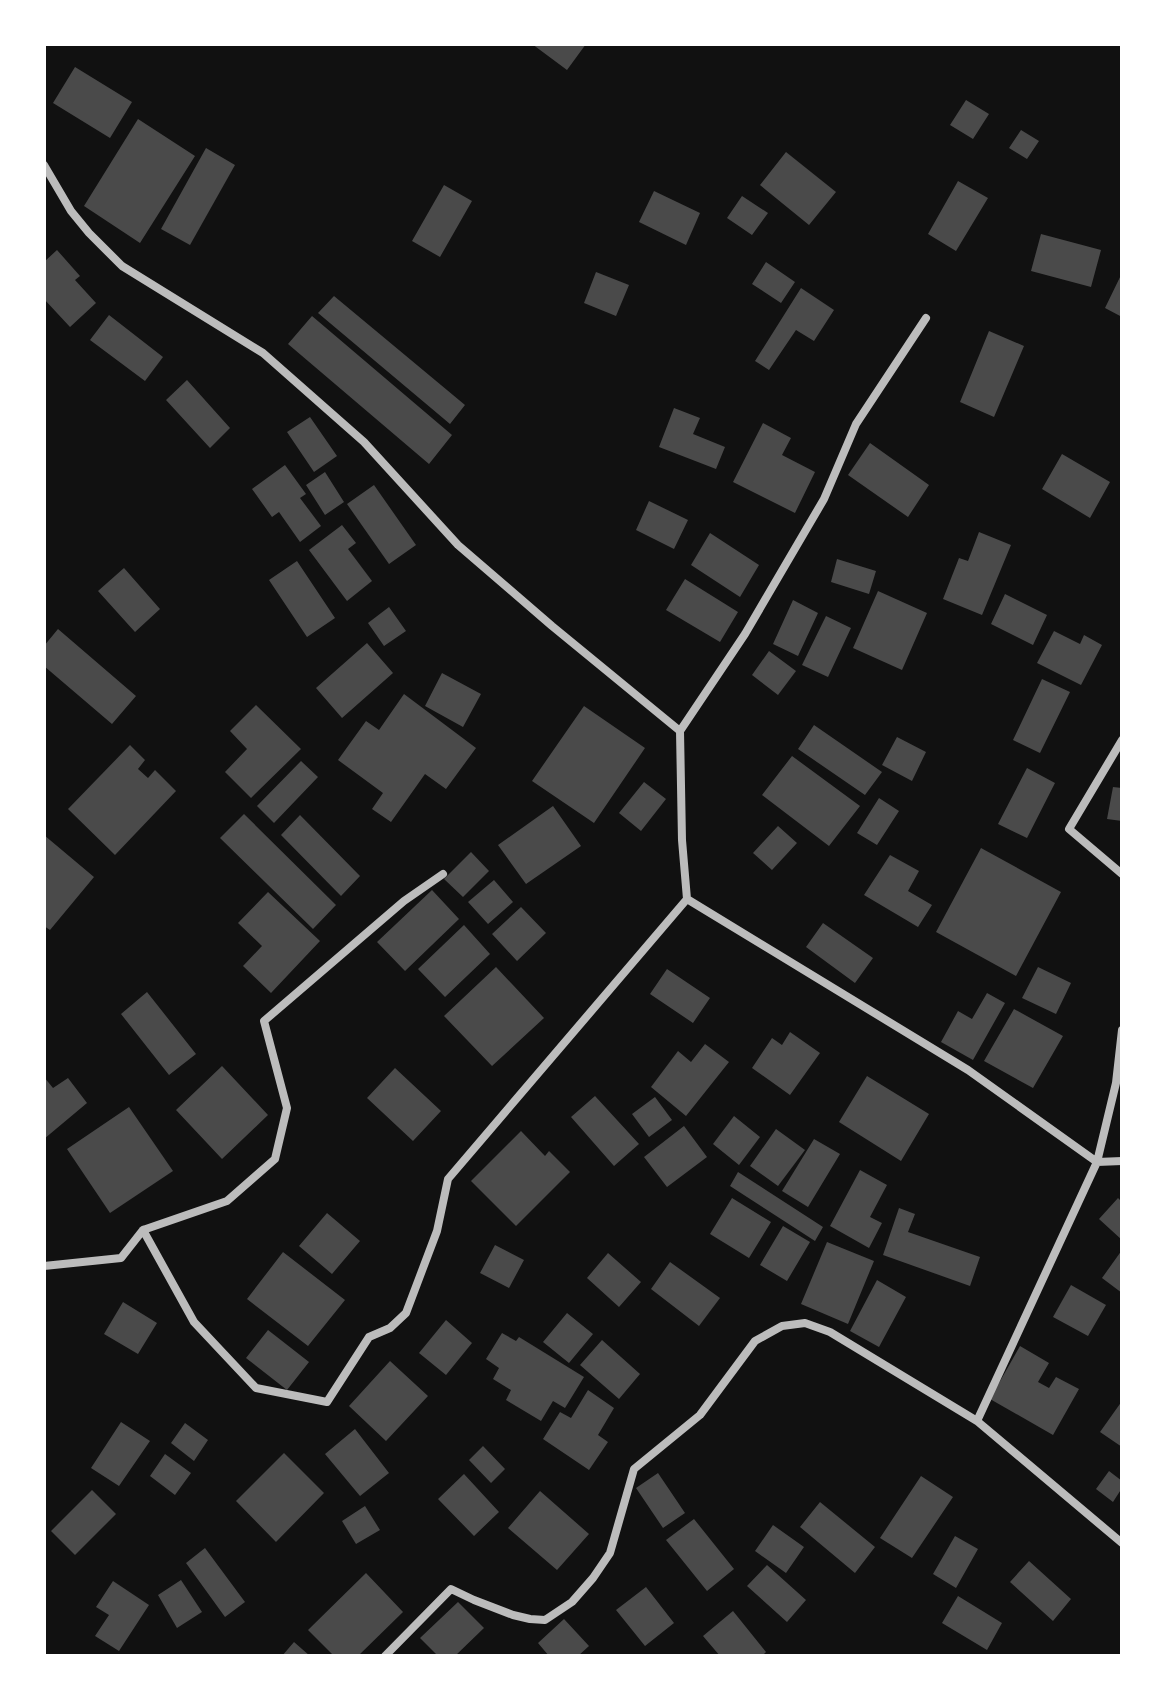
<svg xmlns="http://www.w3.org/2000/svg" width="1166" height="1700" font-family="'Roboto Serif',serif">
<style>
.building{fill:#4a4a4a}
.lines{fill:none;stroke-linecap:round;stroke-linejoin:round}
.minor{stroke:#bcbcbc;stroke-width:8}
</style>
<rect width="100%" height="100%" fill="#111"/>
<path class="building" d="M532,44h54l-19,26z
M75,67l57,35 -22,36 -57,-35z
M966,100l23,14 -16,25 -23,-14z
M138,119l57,37 -55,87 -56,-37z
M1021,130l18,11 -12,18 -18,-11z
M206,148l29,17 -45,80 -29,-16z
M786,152l50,40 -27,33 -49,-40z
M958,181l30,17 -32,53 -28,-17z
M444,185l28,16 -32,56 -28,-16z
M654,191l46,22 -14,32 -47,-23z
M742,196l26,17 -16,22 -25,-17z
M1041,234l60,16 -10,37 -60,-16z
M57,250l23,26 -5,4 21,23 -26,24 -26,-28v-37z
M766,262l29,20 -14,21 -29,-19z
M596,272l33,13 -13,31 -32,-13z
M1122,273v44l-17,-9z
M801,288l33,22 -20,31 -18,-11 -27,40 -14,-9z
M334,296l131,109 -15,19 -132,-111z
M109,315l54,42 -18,24 -55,-41z
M312,316l140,119 -23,29 -141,-120z
M989,331l35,15 -30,71 -34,-15z
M187,380l43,48 -20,20 -44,-48z
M674,408l26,10 -7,16 32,13 -9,22 -57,-22z
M310,417l27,39 -23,16 -27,-40z
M763,423l28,15 -9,17 33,17 -20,41 -62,-31z
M870,443l59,42 -21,32 -60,-42z
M1062,454l48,28 -20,36 -48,-29z
M285,465l21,29 -6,4 21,28 -21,16 -21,-30 -7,5 -20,-28z
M325,472l19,30 -19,13 -19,-30z
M374,485l42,60 -27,19 -42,-60z
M649,501l39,19 -14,29 -38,-19z
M342,525l14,18 -8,6 24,32 -25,20 -38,-51z
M979,532l32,13 -29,70 -39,-16 16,-41 9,3z
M710,533l49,32 -19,32 -49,-32z
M837,559l39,12 -7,23 -38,-12z
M297,561l38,57 -28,19 -38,-57z
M124,568l36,41 -25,23 -37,-41z
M685,579l53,33 -18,30 -54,-32z
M878,591l49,22 -25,57 -49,-22z
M1005,594l42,21 -14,30 -42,-21z
M793,600l25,13 -20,43 -25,-12z
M389,607l17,24 -22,15 -16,-23z
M826,616l25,12 -23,49 -26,-12z
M58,629l78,67 -24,28 -68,-58v-20z
M1054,631l26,13 4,-9 18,10 -21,40 -44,-22z
M367,643l26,30 -51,45 -26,-30z
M769,651l27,20 -18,24 -26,-20z
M442,673l39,21 -18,33 -38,-21z
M1042,679l28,13 -30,61 -27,-13z
M404,694l72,54 -30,41 -21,-15 -34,48 -19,-13 11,-16 -45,-33 28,-39 13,9z
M256,705l45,44 -50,49 -26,-26 22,-23 -17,-18z
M584,706l61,42 -51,75 -62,-42z
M814,725l68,47 -17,23 -67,-46z
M897,737l29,15 -14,29 -30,-16z
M130,745l15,15 -7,9 10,9 7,-8 21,21 -61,64 -47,-46z
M792,756l68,50 -31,40 -67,-51z
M301,761l17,16 -44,46 -17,-17z
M1027,768l28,15 -28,55 -29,-14z
M644,782l22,17 -25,32 -22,-18z
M1113,787l9,1v33l-15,-2z
M879,798l20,13 -22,34 -20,-12z
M553,806l28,40 -55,38 -28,-39z
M244,814l92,91 -23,24 -93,-91z
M300,815l60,61 -19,20 -60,-61z
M778,826l19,17 -25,27 -19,-17z
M44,835l50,42 -44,53 -6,-4z
M981,848l80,44 -45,84 -80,-44z
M471,852l18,19 -26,26 -19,-18z
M890,855l29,16 -11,20 24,14 -14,22 -54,-32z
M494,880l19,22 -25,22 -20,-22z
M432,890l27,29 -54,52 -28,-29z
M268,892l52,49 -49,52 -28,-27 19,-20 -24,-23z
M521,907l25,26 -29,28 -25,-27z
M823,923l50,35 -18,25 -49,-36z
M464,925l26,29 -45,43 -27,-28z
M496,967l48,51 -52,48 -48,-50z
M1038,967l33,16 -15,31 -34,-16z
M667,969l43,29 -17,25 -43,-29z
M147,992l49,62 -27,21 -48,-61z
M987,993l18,10 -32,57 -32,-18 17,-31 14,8z
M1014,1009l49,27 -30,52 -49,-27z
M790,1032l30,21 -30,42 -38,-27 20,-30 10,7z
M705,1044l24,18 -43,54 -35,-29 27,-36 13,11z
M222,1066l46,49 -46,44 -46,-49z
M395,1068l46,43 -28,30 -46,-43z
M867,1076l62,38 -28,47 -62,-39z
M44,1077l9,11 15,-10 19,25 -43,36z
M595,1096l44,48 -25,22 -43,-49z
M655,1097l17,23 -23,17 -17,-23z
M129,1107l44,64 -63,42 -43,-64z
M734,1116l26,21 -21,28 -26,-21z
M684,1126l23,31 -40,30 -23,-30z
M776,1129l29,21 -27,36 -28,-20z
M521,1131l24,25 4,-5 21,21 -54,54 -45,-45z
M814,1139l26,15 -32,53 -26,-16z
M860,1170l27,15 -17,32 12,6 -13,25 -39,-22z
M738,1172l85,55 -8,14 -85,-55z
M732,1198l39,24 -22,36 -39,-24z
M1118,1198l4,4v38l-23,-21z
M899,1208l16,6 -7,18 72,25 -10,29 -87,-31z
M327,1213l33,28 -28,33 -33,-28z
M783,1226l27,16 -23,39 -27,-16z
M827,1242l47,19 -26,63 -47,-20z
M495,1245l29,15 -15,28 -29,-15z
M1122,1250v43l-20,-15z
M283,1252l62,48 -37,46 -61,-47z
M608,1253l33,29 -22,25 -32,-29z
M670,1262l50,36 -21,28 -48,-37z
M877,1280l29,17 -27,50 -29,-16z
M1071,1285l35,20 -18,31 -35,-19z
M123,1302l34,21 -19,31 -34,-20z
M567,1313l26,21 -24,29 -26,-21z
M446,1320l26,23 -26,32 -27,-22z
M268,1330l41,32 -22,28 -41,-32z
M502,1333l14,8 3,-4 65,40 -19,31 -12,-7 -12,20 -35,-21 5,-10 -18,-11 6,-11 -13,-9z
M602,1340l38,34 -21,25 -39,-34z
M1020,1346l29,17 -11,19 11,6 7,-11 23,12 -26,46 -63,-36z
M390,1361l38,35 -42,45 -37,-35z
M588,1390l26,18 -16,27 10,7 -19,28 -46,-31 17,-27 11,6z
M1122,1401v46l-22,-15z
M121,1422l29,19 -31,45 -28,-18z
M185,1423l23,17 -14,21 -23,-18z
M355,1429l34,44 -29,23 -35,-42z
M483,1446l22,23 -14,14 -22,-23z
M284,1453l40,40 -48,49 -40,-41z
M165,1454l26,19 -16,22 -25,-19z
M1109,1471l13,10v7l-9,14 -17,-13z
M658,1473l27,40 -22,15 -27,-40z
M464,1474l35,38 -25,24 -36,-37z
M921,1476l32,21 -41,61 -32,-20z
M92,1490l24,24 -41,41 -24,-24z
M540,1491l49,43 -32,36 -49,-42z
M820,1502l55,45 -20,26 -55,-46z
M365,1506l15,24 -24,14 -14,-23z
M694,1519l40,50 -27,22 -41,-51z
M773,1525l31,22 -18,26 -31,-22z
M955,1536l23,13 -22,39 -23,-14z
M205,1548l40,54 -20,15 -39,-54z
M1029,1561l42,38 -18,22 -43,-39z
M767,1565l39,35 -19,22 -40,-36z
M366,1573l37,39 -45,44h-24l-26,-26z
M181,1580l21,32 -25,16 -19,-33z
M113,1581l36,24 -30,46 -24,-15 14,-21 -13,-8z
M646,1587l28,36 -29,23 -29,-36z
M958,1596l44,27 -15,27 -45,-27z
M458,1602l26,26 -29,28h-17l-18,-18z
M733,1611l33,41 -4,4h-42l-17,-20z
M564,1619l25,27 -11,10h-29l-11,-13z
M294,1642l16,14h-28z"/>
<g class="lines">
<path class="minor" d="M44,165l27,46 18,22 33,33 141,87 101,89 94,103 94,81 128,105
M1122,740l-53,89 53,45
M687,899l281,171 129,92 25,-1
M143,1230l84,-29 48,-42 12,-51 -23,-87 140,-120 39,-27
M44,1266l77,-8 22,-28 51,92 62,66 71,14 42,-65 21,-9 16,-15 31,-82 11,-52 239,-280 -5,-59 -2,-109 65,-97 79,-135 32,-75 70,-106
M977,1421l120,-259 19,-79 6,-53
M385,1656l66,-67 23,11 39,15 17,4 15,1 27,-18 21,-24 17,-25 24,-84 66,-54 55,-74 27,-15 23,-3 25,9 147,89 145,122"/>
</g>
<rect width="1166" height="1700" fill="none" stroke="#ffffff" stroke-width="92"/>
</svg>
